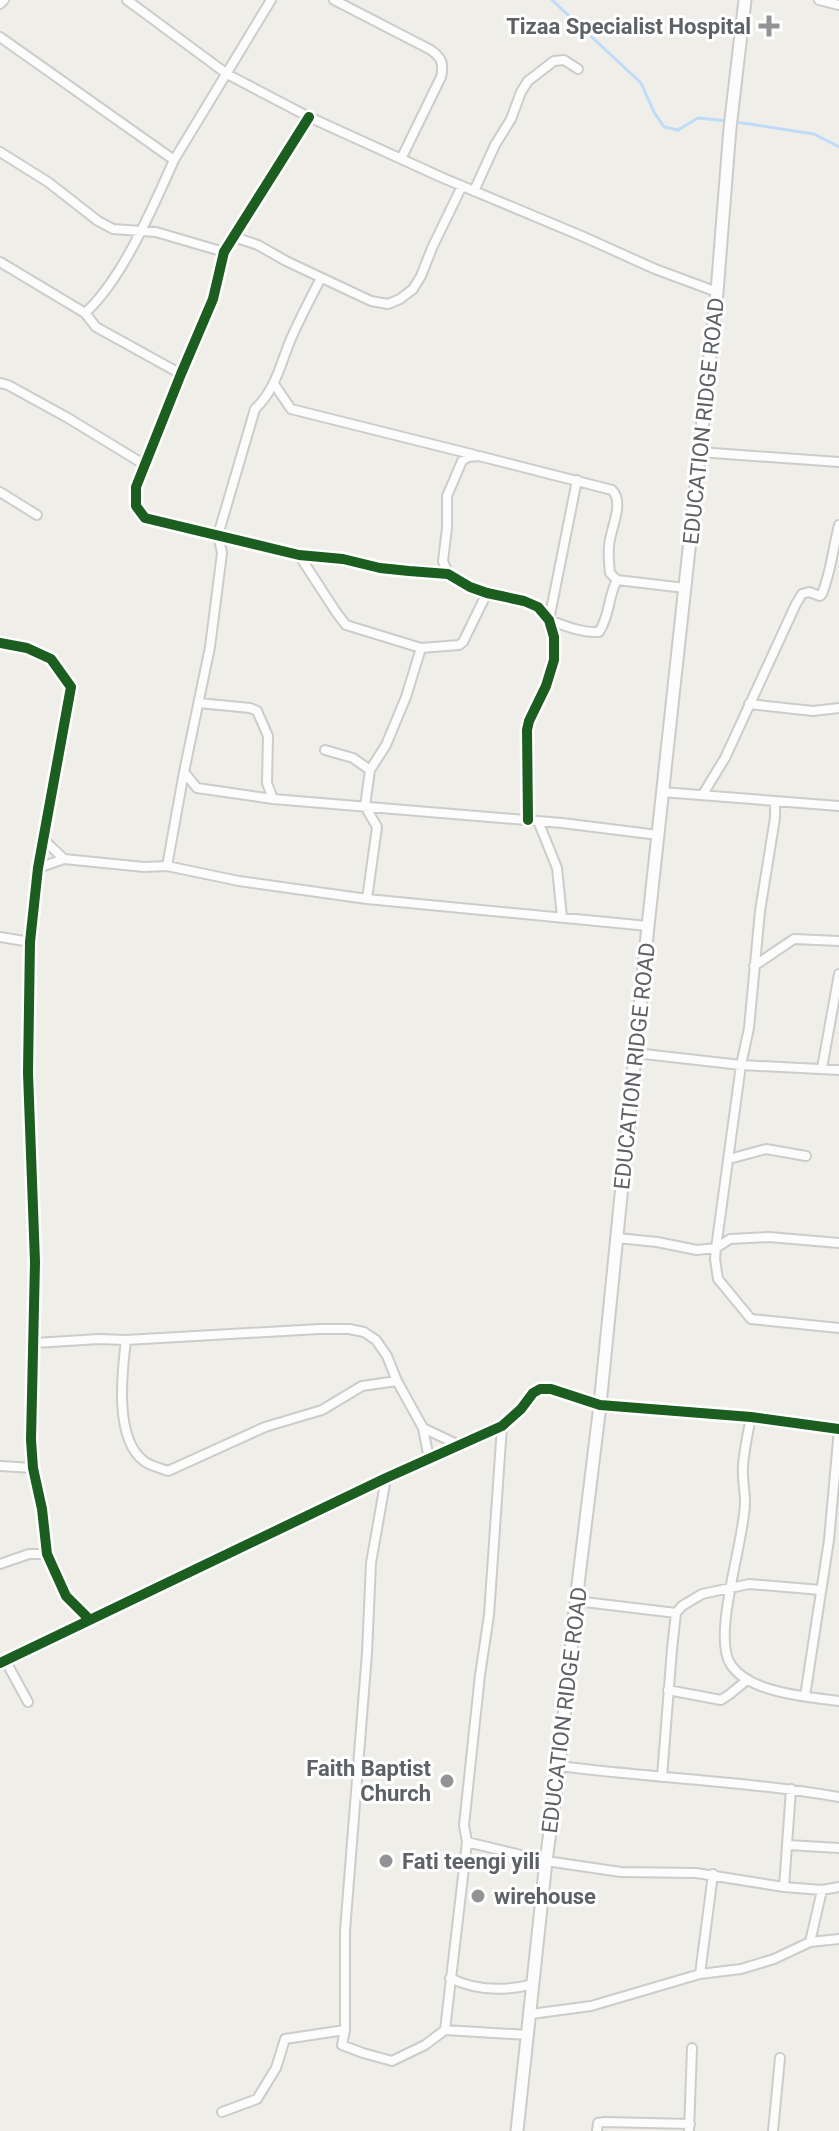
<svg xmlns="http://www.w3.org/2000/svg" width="839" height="2131" font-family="Roboto,sans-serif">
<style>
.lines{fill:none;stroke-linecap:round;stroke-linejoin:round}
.stream{stroke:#bedcf8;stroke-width:3}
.minor-casing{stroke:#cccccb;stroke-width:12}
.secondary-casing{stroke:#cbcbc9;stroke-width:15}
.minor{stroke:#fdfcfc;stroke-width:8}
.secondary{stroke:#fdfcfc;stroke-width:11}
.cycleway-casing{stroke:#fff;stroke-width:15}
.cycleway{stroke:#1b5e20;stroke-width:10}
.poi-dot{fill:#919394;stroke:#fff;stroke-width:3}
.labels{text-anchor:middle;stroke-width:6;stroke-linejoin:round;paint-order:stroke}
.poi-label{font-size:22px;font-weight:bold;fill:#5e6267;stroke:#fff;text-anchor:end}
.street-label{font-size:22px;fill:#5e6267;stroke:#fff}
</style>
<rect width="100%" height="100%" fill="#efeee9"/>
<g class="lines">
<path class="stream" d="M552,0l89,83 13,29 10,15 14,3 20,-12 30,3
M736,122l78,12 25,13"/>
<g class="minor-casing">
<path id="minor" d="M127,0l100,74 82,43 134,61 141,59 71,32 62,23
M334,0l97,50c11,8 13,14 10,27l-40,82
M819,0l20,5
M0,4l4,-4
M0,37l174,123 97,-160
M309,117l-85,135 -11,47 -32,75 -45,113v19l9,12 154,37 44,4 37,9 29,3 39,3 22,13 17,6 37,8 14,6 11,13 5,17v23l-8,26 -17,35 -2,9 1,90
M0,152l48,30 50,39 15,8 43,3 68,20
M474,191l21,-46 16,-26 10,-27 7,-11 26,-20 10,-1 14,9
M234,237l24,8 28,16 85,40 17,3 12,-5 13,-10 8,-13 11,-28 30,-62
M0,262l85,51 11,14 85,47
M85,313c37,-33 69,-108 89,-153
M0,383l8,2 60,33 77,47
M274,384l17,25 184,46
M699,452l140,10
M0,492l37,23
M299,555l37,57 10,13 75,23 38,-3 4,-3 24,-49
M448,574l-5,-13 4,-33v-32l15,-35 6,-4 11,-1 133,34c13,13 -2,39 -3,56 -1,9 0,18 1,27l7,7 68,8
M549,620l28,-140
M549,620c17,6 32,13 50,12 11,-16 9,-36 18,-52
M0,643l27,5 24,11 20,28 -33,181 -8,74 -2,131 7,189 -4,178 2,28 9,41 5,45 19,42 24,24
M199,703l51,5 7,3 11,25 -1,47 6,16
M749,704l64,7 26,-3
M325,750l28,8 17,12
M184,772l26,-125 12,-94 -4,-18 37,-126c20,-19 25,-43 35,-68 9,-21 20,-42 31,-63
M662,792l177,14
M703,794l22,-36 71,-154 6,-10 7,-2 11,4 2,-2c9,-22 11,-46 17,-69
M775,803v15l-15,93 -11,117 -8,37 -25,183 -1,11 3,20 33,40 88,9
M538,821l19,47 5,49
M43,839l21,20
M167,866l17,-94 13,16 76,11 289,24 96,12
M38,868l26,-9 80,8 23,-1 72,15 128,18 281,27
M367,899l10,-72 -12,-21 5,-36 16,-25 20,-48 15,-49
M0,937l30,5
M754,966l40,-27 45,2
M635,1053l106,12 98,5
M822,1068l17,-94
M729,1159l37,-10 40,7
M617,1238l40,4 40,8 19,-2 14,-9 39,-2 70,6
M126,1340c-4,32 -12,99 18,121 6,5 17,7 24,10l97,-44 57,-17 40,-24 35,-5
M35,1343l64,-4 27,1 193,-11h30l15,3 12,8 11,16 10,25 26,47 6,31
M751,1417c-3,16 -7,33 -8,49 -1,12 2,24 2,36 0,38 -34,134 -14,163 19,28 77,32 108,36
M423,1428l38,18
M0,1466l33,2
M386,1478l-15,85 -4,90 -22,278v99l-3,15 21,8 29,8 33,-16 20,-15 83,5
M0,1564l29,-10h18
M576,1601l100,12
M5,1660l23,42
M0,1663l386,-185 116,-52 19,-17 12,-16 7,-4h11l49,16 151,12 88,12
M668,1690l53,10 9,-6 17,-14
M805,1696l24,-156 10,-111
M559,1766c93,12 187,15 280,31
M662,1777l10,-128 4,-36 6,-7 20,-12 47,-10 72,6
M467,1842l79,19 75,11 75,1 88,14 38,3 17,-3
M788,1845l51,3
M784,1887l7,-98
M810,1942l12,-52
M700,1974l13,-100
M450,1978c26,13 56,13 84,6
M531,2014l60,-8 109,-32 41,-5 33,-10 36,-17 29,-3
M445,2030l22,-188 -3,-17 16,-150 9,-60 13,-189
M222,2112l35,-13 19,-31 9,-29 60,-9
M597,2131l1,-8 6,-1 86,2
M689,2131l3,-83
M773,2131l7,-73"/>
</g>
<g class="secondary-casing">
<path id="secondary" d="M517,2131l29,-270 13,-95 17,-165 24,-196 48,-479 69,-634 13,-164 15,-128"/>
</g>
<use href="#minor" class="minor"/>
<use href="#secondary" class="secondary"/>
<g class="cycleway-casing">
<path id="cycleway" d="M309,117l-85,135 -11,47 -32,75 -45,113v19l9,12 154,37 44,4 37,9 29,3 39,3 22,13 17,6 37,8 14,6 11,13 5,17v23l-8,26 -17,35 -2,9 1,90
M0,643l27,5 24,11 20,28 -33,181 -8,74 -2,131 7,189 -4,178 2,28 9,41 5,45 19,42 24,24
M0,1663l386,-185 116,-52 19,-17 12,-16 7,-4h11l49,16 151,12 88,12"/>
</g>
<use href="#cycleway" class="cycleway"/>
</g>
<g class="poi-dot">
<path d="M765 14h8v8h8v8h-8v8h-8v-8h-8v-8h8z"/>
<circle cx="447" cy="1781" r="8"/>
<circle cx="386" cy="1861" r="8"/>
<circle cx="478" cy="1896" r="8"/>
</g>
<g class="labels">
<g class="poi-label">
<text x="751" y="34">Tizaa Specialist Hospital</text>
<text x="431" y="1776">Faith Baptist<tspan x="431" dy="25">Church</tspan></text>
<text x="402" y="1869" text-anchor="start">Fati teengi yili</text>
<text x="494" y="1904" text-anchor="start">wirehouse</text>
</g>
<g class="street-label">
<text transform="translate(703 421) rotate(-84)" y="8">EDUCATION RIDGE ROAD</text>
<text transform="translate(634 1066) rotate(-84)" y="8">EDUCATION RIDGE ROAD</text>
<text transform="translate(564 1710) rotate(-83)" y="8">EDUCATION RIDGE ROAD</text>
</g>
</g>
</svg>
